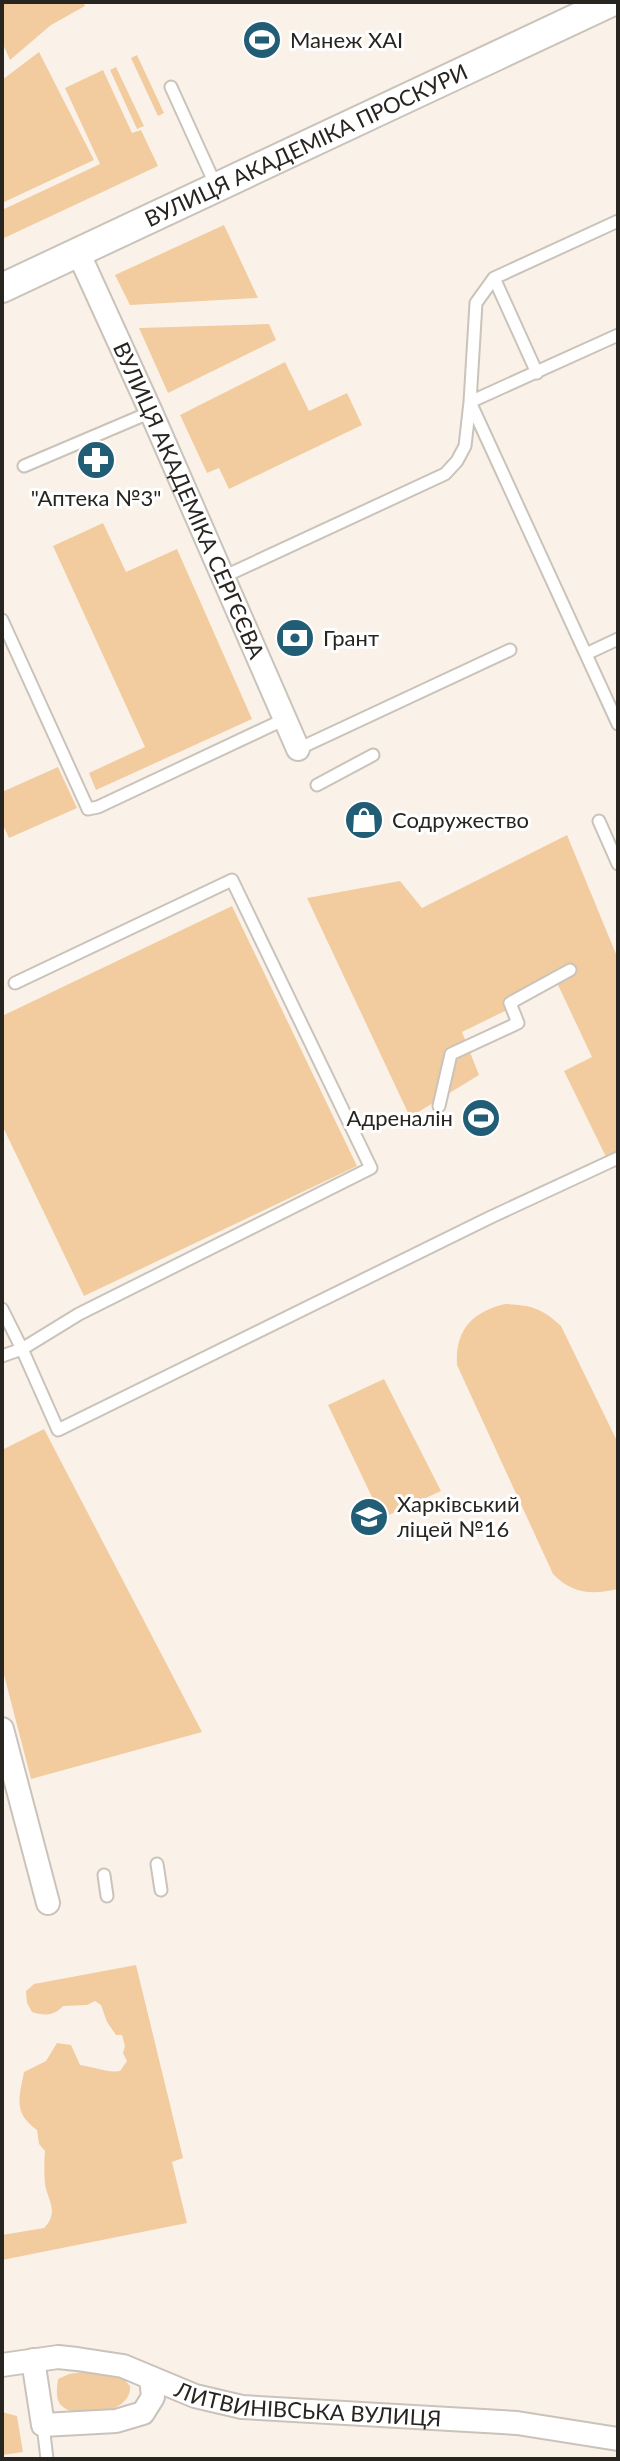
<svg xmlns="http://www.w3.org/2000/svg" width="620" height="2461" font-family="Lato,sans-serif">
<style>
.green{fill:#f2cc9e}
.lines{fill:none;stroke-linecap:round;stroke-linejoin:round}
.service-casing{stroke:#cac3ba;stroke-width:15}
.minor-casing{stroke:#cac3ba;stroke-width:26}
.tertiary-casing{stroke:#cac3ba;stroke-width:32}
.service{stroke:#fff;stroke-width:11}
.minor{stroke:#fff;stroke-width:22}
.tertiary{stroke:#fff;stroke-width:28}
.labels{text-anchor:middle;stroke-width:6;stroke-linejoin:round;paint-order:stroke}
.poi-label{font-size:22px;fill:#282521;stroke:#fff;text-anchor:start}
.street-label{font-size:22px;fill:#282521;stroke:#fff}
</style>
<rect width="100%" height="100%" fill="#faf2e9"/>
<path class="green" d="M2,2h81l2,4 -34,19 -41,35 -8,-18z
M39,52l55,108 -92,43v-123z
M137,55l27,58 -6,3 -27,-58z
M116,67l28,59 -7,3 -27,-59z
M103,70l29,63 9,-3 17,36 -156,73v-29l98,-46 -35,-76z
M224,225l34,73 -128,7 -15,-30z
M269,324l7,16 -108,53 -29,-65z
M285,362l24,49 38,-18 15,32 -133,64 -10,-21 -12,5 -27,-58z
M103,523l23,49 51,-23 75,170 -156,71 -7,-17 56,-26 -92,-201z
M58,767l19,41 -68,30 -7,-15v-31z
M567,835l51,124v202l-8,4 -46,-94 28,-14 -34,-72 -96,47 17,43 -69,42 -103,-219 93,-17 22,27z
M232,906l125,260 -273,130 -82,-171v-109z
M505,1304c26,1 37,4 56,22l57,117v146c-26,6 -46,5 -65,-15l-96,-209c-2,-35 15,-53 48,-61z
M384,1379l57,112 -59,27 -54,-113z
M44,1429l158,303 -171,47 -29,-112v-217z
M136,1965l47,193 -11,4 15,61 -185,37v-25l42,-7c16,-16 3,-29 1,-44 -1,-11 -1,-22 0,-33l-6,-7 -2,-14c-24,-17 -18,-32 -13,-58l22,-11 11,-18 14,2 9,20c14,2 28,8 40,6l7,-10 -4,-8 2,-7 -3,-11h-6l-9,-13 -6,-17 -6,-4 -8,4 -24,1c-9,10 -19,10 -31,6l-5,-9 -1,-12 8,-7z
M82,2372l41,6 7,8c3,28 -55,35 -69,19 -6,-6 -4,-18 -3,-26l11,-5z
M2,2412l15,4 6,36 -21,3z"/>
<g class="lines">
<g class="service-casing">
<path id="service" d="M171,87l45,99
M494,278l43,95
M618,335l-148,67 148,322
M24,466l127,-54
M223,577l222,-103 12,-13 8,-15 5,-44 6,-99 18,-25 124,-57
M2,620l86,189 10,-2 187,-88
M586,654l32,-15
M298,749l212,-99
M317,785l56,-30
M599,821l19,43
M439,1106l12,-52 67,-31 -8,-20 60,-33
M2,1309l20,40 57,-35 292,-146 -139,-288 -217,103
M2,1356l20,-7 36,81 433,-213 127,-59
M157,1864l4,26
M104,1875l3,21
M43,2425l4,34"/>
</g>
<g class="minor-casing">
<g id="minor">
<path id="s1" d="M78,252l73,160 147,337"/>
<path d="M2,1729l46,174"/>
<path d="M33,2360l10,65 73,-4 27,-8 10,-16 -2,-19"/>
<path id="s2" d="M2,2365l56,-8 19,2 46,7 72,30 47,11 275,16 101,16"/>
</g>
</g>
<g class="tertiary-casing">
<g id="tertiary">
<path id="s3" d="M2,288l609,-286"/>
</g>
</g>
<use href="#service" class="service"/>
<use href="#minor" class="minor"/>
<use href="#tertiary" class="tertiary"/>
</g>
<defs>
<g id="stadium-disc" transform="scale(2)"><circle r="9.5" fill="#215d75" stroke="#fff"/><path d="M0-5a6.5 5 0 1 0 0 10a6.5 5 0 1 0 0-10ZM-3.5-1.8h7v3.6h-7Z" fill="#fff"/></g>
<g id="pharmacy-disc" transform="scale(2)"><circle r="9.5" fill="#215d75" stroke="#fff"/><path d="M-2-6h4v4h4v4h-4v4h-4v-4h-4v-4h4Z" fill="#fff"/></g>
<g id="bank-disc" transform="scale(2)"><circle r="9.5" fill="#215d75" stroke="#fff"/><path d="M-6-4H6V4H-6ZM0-2.3a2.3 2.3 0 1 0 0 4.6a2.3 2.3 0 1 0 0-4.6Z" fill="#fff"/></g>
<g id="shop-disc" transform="scale(2)"><circle r="9.5" fill="#215d75" stroke="#fff"/><path d="M-5-2.5h2.3a2.7 3.5 0 0 1 5.4 0H5L5.5 6h-11ZM-1.5-2.5h3a1.5 2.3 0 0 0-3 0Z" fill="#fff"/></g>
<g id="school-disc" transform="scale(2)"><circle r="9.5" fill="#215d75" stroke="#fff"/><path d="M0-5L7-2L0 1L-7-2ZM-4 1L0 2.5L4 1V4Q0 6-4 4Z" fill="#fff"/></g>
</defs>
<g fill-rule="evenodd">
<use href="#stadium-disc" x="262" y="40"/>
<use href="#pharmacy-disc" x="96" y="460"/>
<use href="#bank-disc" x="295" y="638"/>
<use href="#shop-disc" x="364" y="820"/>
<use href="#stadium-disc" x="481" y="1118"/>
<use href="#school-disc" x="369" y="1517"/>
</g>
<g class="labels">
<g class="poi-label">
<text x="290" y="48">Манеж ХАІ</text>
<text x="96" y="506" text-anchor="middle">"Аптека №3"</text>
<text x="323" y="646">Грант</text>
<text x="392" y="828">Содружество</text>
<text x="453" y="1126" text-anchor="end">Адреналін</text>
<text x="397" y="1512">Харківський<tspan x="397" dy="25">ліцей №16</tspan></text>
</g>
<g class="street-label">
<text dy="8" stroke="none"><textPath href="#s3" startOffset="336">ВУЛИЦЯ АКАДЕМІКА ПРОСКУРИ</textPath></text>
<text dy="8" stroke="none"><textPath href="#s1" startOffset="272">ВУЛИЦЯ АКАДЕМІКА СЕРГЄЄВА</textPath></text>
<text dy="8" stroke="none"><textPath href="#s2" startOffset="314">ЛИТВИНІВСЬКА ВУЛИЦЯ</textPath></text>
</g>
</g>
<rect width="620" height="2461" fill="none" stroke="#282521" stroke-width="8"/>
</svg>
